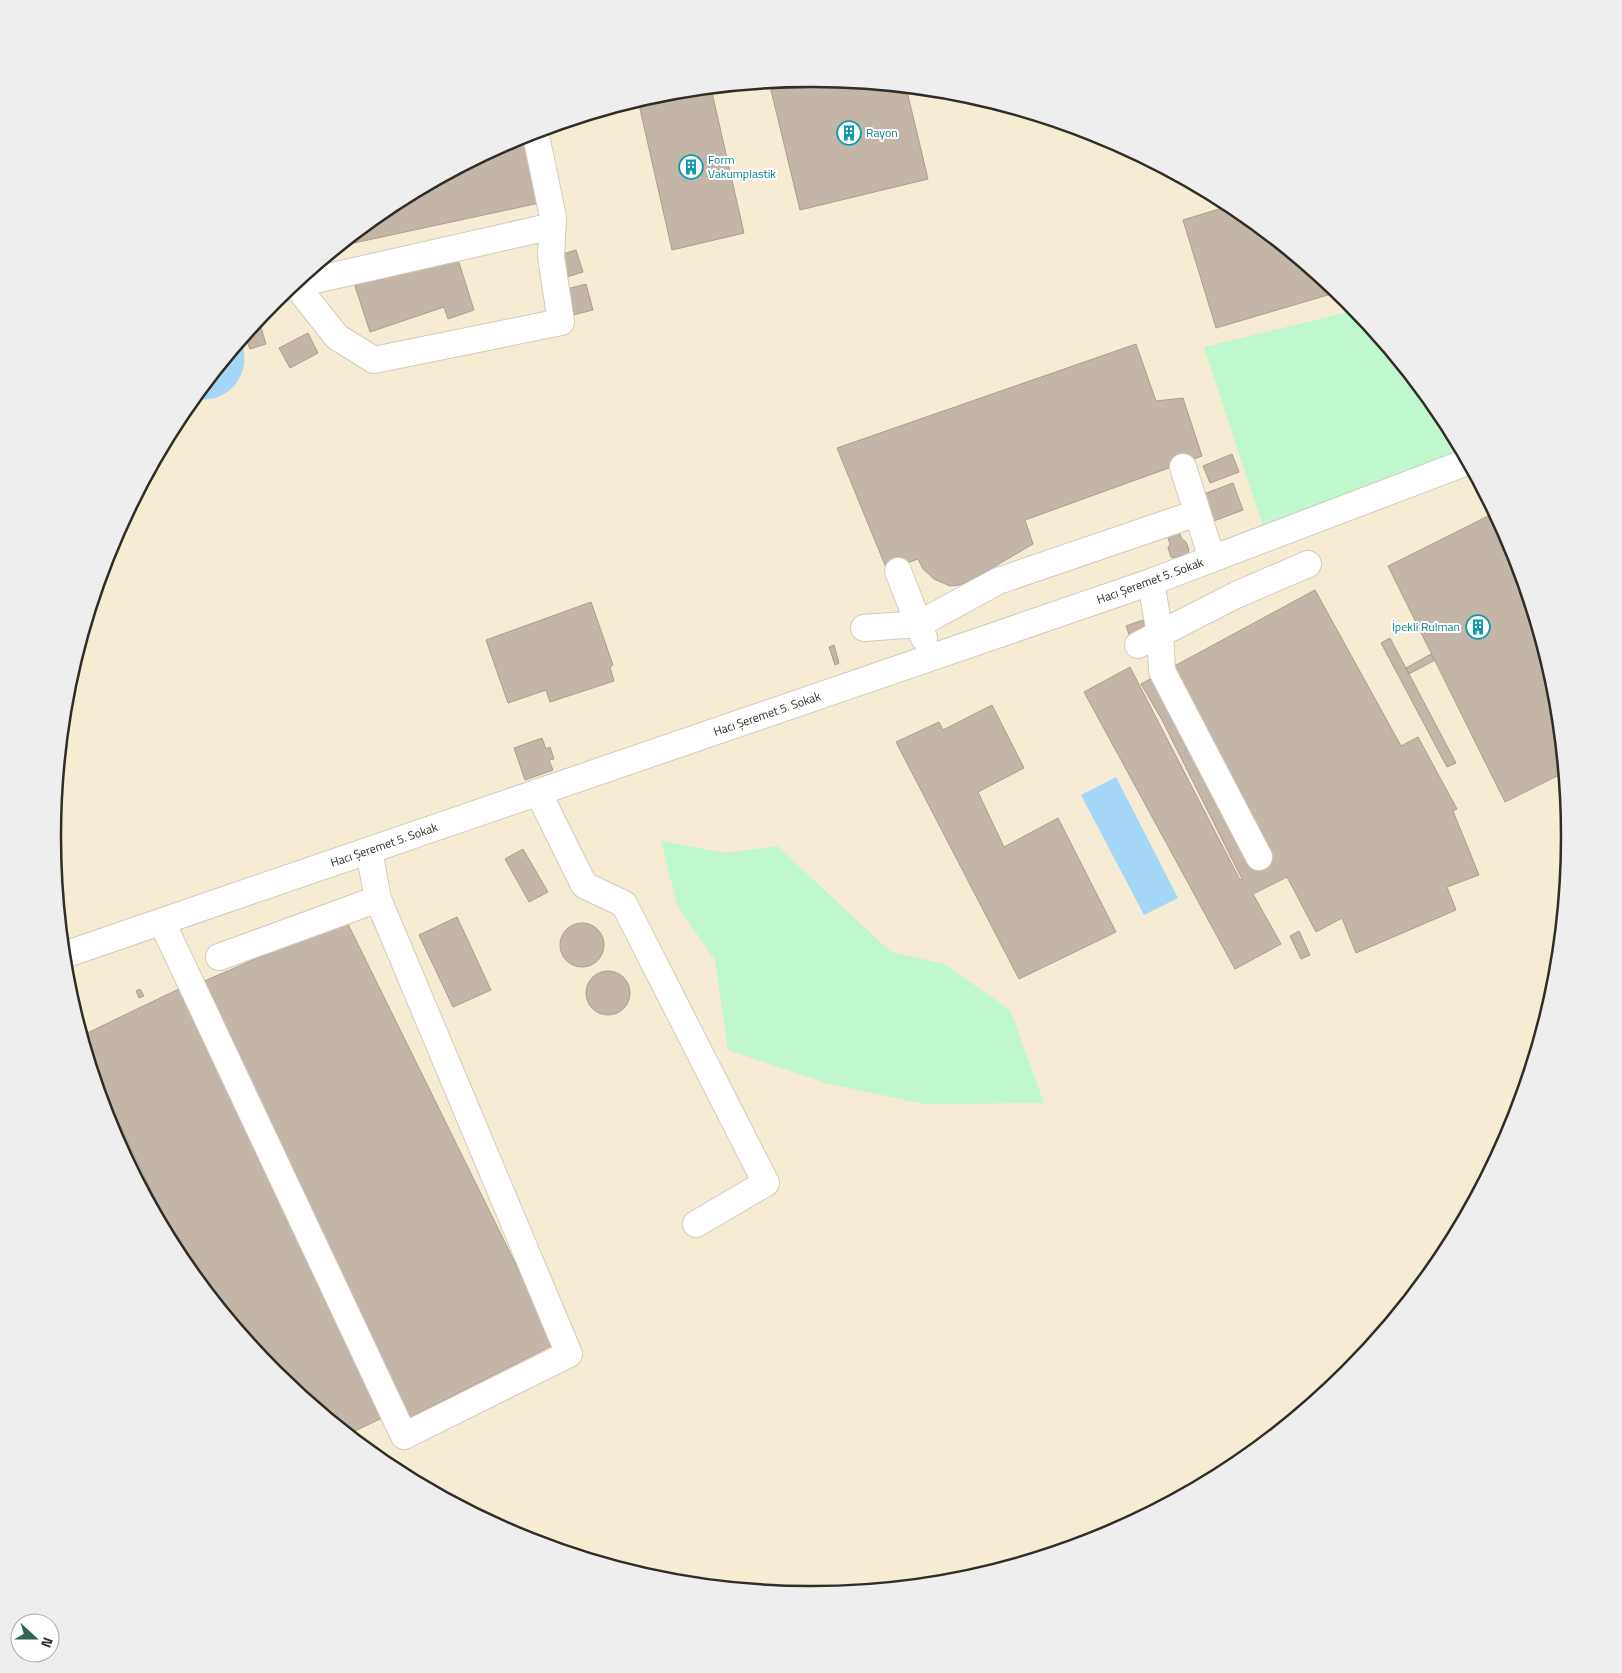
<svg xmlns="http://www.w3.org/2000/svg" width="1622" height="1673" font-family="'Titillium Web',sans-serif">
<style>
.built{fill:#f6ebd3}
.green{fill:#bff7ce}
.water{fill:#a4d7f7}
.building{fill:#c4b5a9;stroke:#ab9c91}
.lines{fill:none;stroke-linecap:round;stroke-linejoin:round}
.minor-casing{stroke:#d3cbbb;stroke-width:28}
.minor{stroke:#fff;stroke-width:26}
.labels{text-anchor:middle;stroke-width:4;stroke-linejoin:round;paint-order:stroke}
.culture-label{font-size:12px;fill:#0d838f;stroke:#fff;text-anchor:start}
.street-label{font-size:12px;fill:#302d27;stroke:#fff}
.rim{fill:none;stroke:#302d27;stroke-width:2.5}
</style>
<rect width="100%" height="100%" fill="#fff6e6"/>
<path class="built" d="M55 837a756 756 0 1 1 1512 0a756 756 0 1 1-1512 0Z"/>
<path class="green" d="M1356,310l86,105 20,39 -197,78 -61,-185z
M661,841l64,12 52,-7 114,106 53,12 66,46 34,93 -120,1 -98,-21 -98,-33 -13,-90 -38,-55z"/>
<path class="water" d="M241,342c13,30 -13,65 -47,56z
M1116,777l62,121 -34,17 -63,-120z"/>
<path class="building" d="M811,78l95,9 22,92 -128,31 -31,-128z
M711,88l33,145 -72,17 -34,-150 25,-7z
M530,133l14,69 -204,44 50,-40 131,-70z
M1232,205l1,1 105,86 -122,36 -33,-108z
M455,250l19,60 -26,9 -4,-12 -74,25 -16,-49z
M576,250l7,22 -16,5 -7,-22z
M586,284l7,26 -20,5 -6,-26z
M258,321h1l7,23 -16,5 -5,-13z
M308,333l10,20 -28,15 -11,-20z
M1136,344l20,57 27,-3 19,58 -177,64 8,24 -63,37 -11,4 -9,1 -16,-7 -11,-10 -5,-10 -31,11 -50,-122z
M1232,454l7,18 -29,11 -7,-17z
M1233,483l10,27 -29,11 -10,-27z
M1494,513l18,34 43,142 8,84 -58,29 -117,-236z
M1178,530l4,9 4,3 3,8 -3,7 -8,2 -7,-2 -3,-9 2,-4 -3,-9z
M1315,590l86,156 17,-9 39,72 -4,2 26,64 -32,12 9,23 -100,43 -14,-35 -26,14 -29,-55 -34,17 28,50 -46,25 -151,-277 46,-25 110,213 2,-1 -80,-159 -21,-36z
M591,602l22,63 -3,2 4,14 -64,21 -4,-12 -38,13 -22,-63z
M1143,620l4,11 -17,6 -4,-11z
M1390,638l66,125 -9,4 -66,-124z
M834,645l5,18 -4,2 -6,-18z
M1431,654l4,6 -26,14 -3,-6z
M992,705l32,63 -46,24 26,55 54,-29 58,114 -97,47 -123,-237 43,-20 4,8z
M542,738l4,11 4,-2 4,12 -5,1 4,10 -28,10 -11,-32z
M523,849l25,43 -19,10 -24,-43z
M457,917l34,73 -38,17 -34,-72z
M346,920l209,424 -146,74 -207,-436z
M560 945a22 22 0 1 1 44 0a22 22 0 1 1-44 0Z
M1299,931l11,24 -9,4 -11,-23z
M586 993a22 22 0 1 1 44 0a22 22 0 1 1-44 0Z
M183,987l203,429 -37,18 -75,-61 -87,-108 -96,-200 -8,-30z
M140,989l4,7 -5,2 -3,-7z"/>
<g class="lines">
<g class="minor-casing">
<path id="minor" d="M295,284l42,53 37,23 187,-38 -10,-65 2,-40 -18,-86
M293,285l260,-59
M1183,467l29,92
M898,571l26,67
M1151,582l9,52 2,37 97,186
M864,628l55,-4 79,-43 199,-68
M1138,645l98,-50 72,-31
M538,792l46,93 40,19 142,279 -70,41
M162,922l242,514 165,-82 -191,-455 -9,-48
M64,955l1087,-373 316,-120
M219,957l159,-58"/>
</g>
<use href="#minor" class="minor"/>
</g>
<defs>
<g id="building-ring" transform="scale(1.25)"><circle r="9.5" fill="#fff" stroke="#0f9aa8" stroke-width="1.5"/><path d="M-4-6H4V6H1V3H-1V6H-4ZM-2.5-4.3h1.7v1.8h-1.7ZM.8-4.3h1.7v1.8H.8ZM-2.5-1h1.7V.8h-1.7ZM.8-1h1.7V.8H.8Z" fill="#0f9aa8"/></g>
</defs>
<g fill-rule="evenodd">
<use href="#building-ring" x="849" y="133"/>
<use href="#building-ring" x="691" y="167"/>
<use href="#building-ring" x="1478" y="627"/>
</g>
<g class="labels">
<g class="culture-label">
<text x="866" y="137">Rayon</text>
<text x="708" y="164">Form<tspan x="708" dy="14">Vakumplastik</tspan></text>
<text x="1460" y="631" text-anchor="end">İpekli Rulman</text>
</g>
<g class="street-label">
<text transform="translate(1150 581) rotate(-20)" y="4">Hacı Şeremet 5. Sokak</text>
<text transform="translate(767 714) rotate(-19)" y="4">Hacı Şeremet 5. Sokak</text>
<text transform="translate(384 845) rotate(-19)" y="4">Hacı Şeremet 5. Sokak</text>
</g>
</g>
<path d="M0 0H1622V1673H0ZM810 87H812A749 749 0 0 1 1561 836V837A749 749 0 0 1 812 1586H810A749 749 0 0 1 61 837V836A749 749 0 0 1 810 87Z" fill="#eee" fill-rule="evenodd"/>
<path class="rim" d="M810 87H812A749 749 0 0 1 1561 836V837A749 749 0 0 1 812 1586H810A749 749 0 0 1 61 837V836A749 749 0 0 1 810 87Z"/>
<g transform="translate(35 1638) rotate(111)"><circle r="24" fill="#ffffff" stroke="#acaba9"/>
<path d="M0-4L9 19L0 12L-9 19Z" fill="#2e664e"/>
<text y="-8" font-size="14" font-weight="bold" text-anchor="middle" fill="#302d27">N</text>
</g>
</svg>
